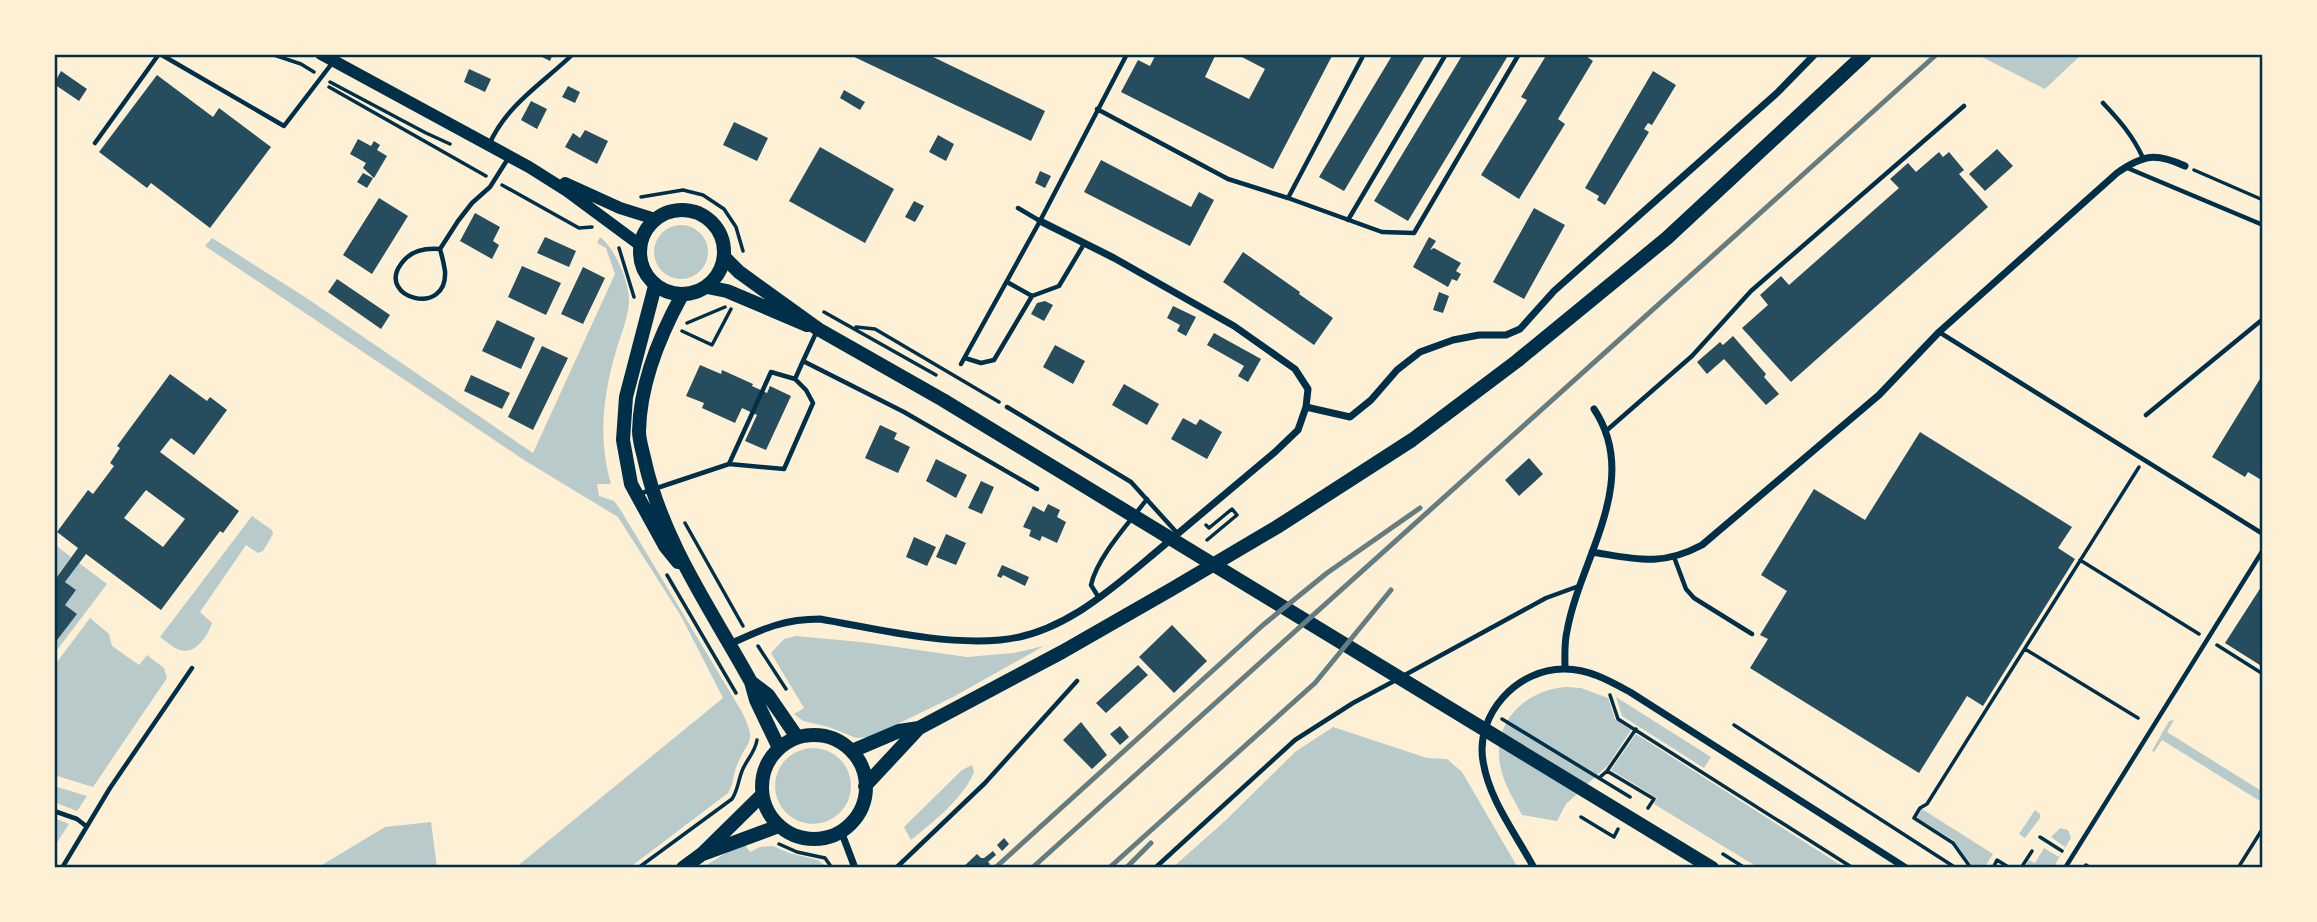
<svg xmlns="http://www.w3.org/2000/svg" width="2317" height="922" font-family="Karla,sans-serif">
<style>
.green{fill:#b9caca}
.building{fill:#264d5e;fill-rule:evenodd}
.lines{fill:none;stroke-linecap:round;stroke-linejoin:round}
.path{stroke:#003049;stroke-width:3.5}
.service{stroke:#003049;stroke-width:4.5}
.minor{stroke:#003049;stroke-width:7}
.tertiary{stroke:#003049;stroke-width:12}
.secondary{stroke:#003049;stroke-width:14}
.rail{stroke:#657d81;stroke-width:5}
.neatline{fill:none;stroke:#003049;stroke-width:2.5}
</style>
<rect width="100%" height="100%" fill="#fdf0d5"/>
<path class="green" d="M1976,54h106l-37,35z
M654 252a27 27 0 1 1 54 0a27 27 0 1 1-54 0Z
M600,237c15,11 28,43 29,62 1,13 -9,39 -13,52 -13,44 -18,88 -5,133h-14l2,12 15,5 6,8 122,203c15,32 7,25 -5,53 -4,10 -3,19 -9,28l-99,75h-114l208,-170 -42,-82 -63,-99 -94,-57 -319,-214 7,-8 93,59 228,156 82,-179 -9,-26 -9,-5z
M252,516l20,14 1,4 -10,17 -5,2 -12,-8 -46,67 12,11c-4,12 -16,32 -32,27 -7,-2 -14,-9 -20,-13z
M54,544l17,13 -14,20 -3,-1z
M79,563l28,21 -53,70v-10l22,-30 -11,-9 11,-15 -11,-8z
M90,618l19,16 3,12 27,19 8,-10 17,13 3,10 -74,109 -39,-12v-109z
M796,636l65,6 106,15 47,-4 30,-7 -91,51 -82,40 -15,1 -27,-11 -26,-6 -9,-7 10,-6 -33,-55 13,-14z
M1567,687l14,1 27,10 7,21 16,11 -23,35 -42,39 -9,17 -35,-6c-6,-12 -15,-25 -19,-39 -16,-47 17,-86 64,-89z
M1616,697l95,60 -7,11 -82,-52z
M2174,720l-7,12 96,60v11l-101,-63 -8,12 -2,-1 17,-30z
M1333,727l94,31 20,1 15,13 56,96h-346l53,-47 70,-69z
M1636,734l209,134h-86l-105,-64 3,-6 -46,-28z
M775 786a38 38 0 1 1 76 0a38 38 0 1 1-76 0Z
M972,765l2,7c-11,27 -41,50 -63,68l-7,-13 58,-57z
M54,786l33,10 -10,15 -23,-9z
M1922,809l71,45 -9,14h-10l-21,-28 -36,-22z
M2035,810l5,4v4l-15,20 -6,-4z
M54,818l15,6 -15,23z
M431,822l6,46h-120l68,-41z
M2060,828l8,2 3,8 -18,30h-28l4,-8 6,3 9,-15 15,9 6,-10 -14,-10z
M743,842l7,10 10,-5 13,-1 16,7 29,7 9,8h-125z"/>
<path class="building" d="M536,54h17l-3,7z
M848,54h79l118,57 -14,30z
M1156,54h60l-11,23 44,22 16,-30 -29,-15h97l-60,115 -152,-77 17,-32 12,6z
M1393,54h33l-82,137 -25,-14z
M1463,54h46l-101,167 -34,-20z
M1547,54h36l10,7 -35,58 7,5 -46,75 -38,-24 46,-75 -6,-3z
M469,69l22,10 -6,13 -21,-10z
M61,71l26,18 -8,12 -25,-17z
M1653,71l23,14 -24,40 -4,-2 -4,6 5,3 -44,73 -8,-5 2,-4 -14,-8z
M157,75l56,42 6,-9 52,39 -61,81 -59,-45 -4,5 -48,-36z
M568,86l12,6 -5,11 -13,-6z
M844,90l21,12 -5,8 -20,-12z
M531,101l16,8 -10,20 -16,-9z
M734,122l34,16 -11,23 -34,-16z
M585,130l23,11 -11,23 -32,-17 8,-14 7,5z
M938,135l16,9 -8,17 -17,-9z
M358,139l13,7 3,-5 6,4 -3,5 10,6 -13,22 -11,-10 3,-5 -16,-9z
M820,147l74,42 -29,54 -76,-42z
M1997,149l16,17 -28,25 -16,-17z
M1939,152l4,5 6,-5 15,18 -5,4 29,33 -197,175 -49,-54 26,-23 -8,-10 21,-19 8,9 110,-97 -9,-9 18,-16 8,9z
M1101,160l90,47 8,-15 15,8 -24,46 -106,-54z
M1040,171l11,5 -6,12 -10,-5z
M363,173l10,5 -6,10 -10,-6z
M379,198l29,18 -36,58 -29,-19z
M914,201l10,5 -9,16 -10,-5z
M1534,208l31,17 -41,74 -31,-17z
M475,213l25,14 -7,14 6,4 -7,14 -32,-18z
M545,237l31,14 -7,16 -32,-14z
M1429,237l7,4 -6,9 4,-2 27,15 -5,8 5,3 -4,7 -5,-2 -4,8 -35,-20z
M1243,252l57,40 -1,2 34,24 -19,27 -91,-63z
M522,266l39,17 -15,32 -38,-18z
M583,267l22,11 -22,46 -22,-10z
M337,279l53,36 -9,14 -53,-37z
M1439,292l10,4 -6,17 -10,-3z
M1045,301l8,4 -9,16 -13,-7 6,-11z
M1173,306l23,11 -10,19 -9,-5 3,-6 -13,-7z
M497,320l38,18 -14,31 -39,-18z
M1214,333l47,26 -13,23 -10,-6 6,-10 -37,-21z
M1733,336l33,38 -2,3 15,17 -13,11 -42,-46 -17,15 -10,-12 23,-20 3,3z
M1055,345l30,16 -12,23 -30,-17z
M542,346l26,12 -35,72 -25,-13z
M700,365l21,9 1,-4 31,14 -1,2 15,7 3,-7 21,10 -25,54 -21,-9 12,-26 -15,-7 -7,15 -33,-15 2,-5 -18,-7z
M170,374l37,27 3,-4 17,13 -33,45 -23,-17 -11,14 79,59 -16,22 -3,-2 -59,79 -75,-56 -21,28 11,8 -11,15 12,9 -23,30v-68l3,1 21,-29 -21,-16 31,-42 5,4 21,-28 -4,-3 10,-15 -3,-2zM146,490l39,29 -22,28 -39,-29z
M2263,374v107l-15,-9 -3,5 -33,-20z
M471,375l39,18 -8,16 -38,-18z
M1124,384l35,20 -12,21 -35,-20z
M1183,418l13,7 4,-6 22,13 -15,27 -36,-20z
M880,425l17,8 -3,6 16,8 -12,26 -33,-15z
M1920,432l152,95 -14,21 17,11 -92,147 -16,-10 -48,77 -169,-105 18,-29 -8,-4 27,-44 -26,-16 53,-86 51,31z
M1529,458l14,16 -24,22 -14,-16z
M936,459l31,16 -11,23 -30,-17z
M981,481l13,6 -12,27 -14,-6z
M1048,504l12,6 -3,7 9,5 -9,21 -15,-7 -2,5 -11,-5 2,-6 -8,-3 10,-21 11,6z
M946,534l20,9 -10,22 -20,-8z
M914,537l22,10 -9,19 -21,-9z
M1002,565l27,12 -4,9 -22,-11 -2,3 -4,-2z
M2263,584v83l-38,-24z
M1172,625l35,36 -33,32 -35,-36z
M1138,665l10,10 -42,38 -10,-10z
M1081,722l26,33 -15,14 -29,-29z
M1120,726l9,11 -9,8 -10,-11z
M1004,838l5,6 -7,7 -5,-6z
M993,851l3,4 -8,7 2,2 -4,4h-24l15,-14 4,4h3z"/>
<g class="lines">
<path class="path" d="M271,54l30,10 13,8
M330,82l96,51 24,11
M329,87l157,89
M2194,170l69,30
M502,185l77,43 13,-1
M641,197l42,-7 20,5 21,14 12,18 7,24
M619,248l15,49
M824,312l112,63
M687,323l38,-16
M856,327l19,2 124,73
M682,331l30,14 19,-36
M685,523l58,103
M1206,525l3,3 23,-19 5,6 -30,25
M2080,560l119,74
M667,575l69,118
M2217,645l46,29
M758,646l28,43
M2025,649l113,69
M1610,695l8,24 235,149
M1502,719l128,78
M1734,725l222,143
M1607,771l47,28 -6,9
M1599,778l8,-7 29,-42
M1581,817l33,20 4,-8
M2040,837l22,14
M779,844l18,8 28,6 7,10
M1723,854l22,14
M638,868l94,-69c6,-9 6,-18 10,-28 4,-11 13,-18 15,-31
M1971,868l-18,-25 -39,-25 6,-10 7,-4 212,-337
M1993,868l4,-8 13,8
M2021,868l11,-17
M2084,868l2,-3 4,3
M2238,868l25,-40"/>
<path class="service" d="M93,54h10
M160,54l124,72 49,-64
M2103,103c17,18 30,33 40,55
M1097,109l131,70 60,19 76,-144
M95,143l64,-89
M489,145c17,-40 54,-62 84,-91
M2125,167l138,58
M1288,198l94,34 32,1 105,-179
M1018,208l22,13
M1348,220l98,-166
M440,249c-15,-1 -29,1 -39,15 -25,34 47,54 44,7 -1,-7 -3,-15 -5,-22l18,-28 14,-18 18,-16 19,-30
M1007,282l25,14
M1939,332l324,202
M816,333l-13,28 101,51 133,77
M965,358l16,5 13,-3 38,-64 27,-10 25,-42
M961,364l79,-143 87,-167
M1007,407l124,75 47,52
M2146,415l117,-96
M1606,431l86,-75 59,-65 213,-185
M729,464l55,5 29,-66 -7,-13 -11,-11
M639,494l90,-30 42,-92 24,7 8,-18
M1674,557l12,32 8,9 58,36
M1099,598l-8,-13c6,-28 38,-62 56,-86
M1403,676l143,-78 33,-12
M54,811l23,8 9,7
M62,868l48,-80 82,-120
M896,868l89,-85 92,-102
M1155,868l140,-128 58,-37 43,-23
M2065,868l198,-318"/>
<path class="minor" d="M1040,221l74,37 120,68 61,43 13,20 -2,18
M1592,552c44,7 69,15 110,-7l177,-150 60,-63 178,-159c27,-19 39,-20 68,-7
M730,644c33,-15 53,-25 90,-25 58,10 121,26 180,21 61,-5 112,-51 156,-88 40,-34 80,-67 119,-100l23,-22 8,-23 44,10 21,-17 26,-30 23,-18 33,-12 26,-5h27l14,-6 34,-38 224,-199 37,-38
M1565,669c0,-13 -1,-26 2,-38 13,-73 75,-150 27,-222
M841,831l14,37
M1534,868c-18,-34 -45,-68 -51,-107 -8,-47 35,-93 82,-92 24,0 45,12 65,23l276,176"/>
<path class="tertiary" d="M321,54l208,113 38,24 73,54
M565,183l55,25 35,11"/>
<path class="secondary" d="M640 252a42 42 0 1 1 84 0a42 42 0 1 1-84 0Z
M724,257l15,15 79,57 125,71 769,468
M655,286l-29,111 -3,43 8,44 34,62 13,16
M707,287l20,4 80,34
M682,295c-22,40 -42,89 -43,136 0,10 4,21 6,31 18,80 67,149 106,220l5,18 23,48
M751,682l17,13 29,42
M762 787a52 52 0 1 1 104 0a52 52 0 1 1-104 0Z
M852,751l47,-20 20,-3 143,-76 110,-63 105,-62 135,-87 105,-79 150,-123 198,-184
M865,786l54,-58
M703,854l76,-28
M683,868l19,-14 60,-59"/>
<path class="rail" d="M995,868l268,-243 64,-52 93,-65
M1032,868l905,-814
M1109,868l206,-185 76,-93
M1126,868l25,-25"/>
</g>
<rect width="2317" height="922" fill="none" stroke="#fdf0d5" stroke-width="112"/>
<rect x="56" y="56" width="2205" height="810" class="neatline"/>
</svg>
